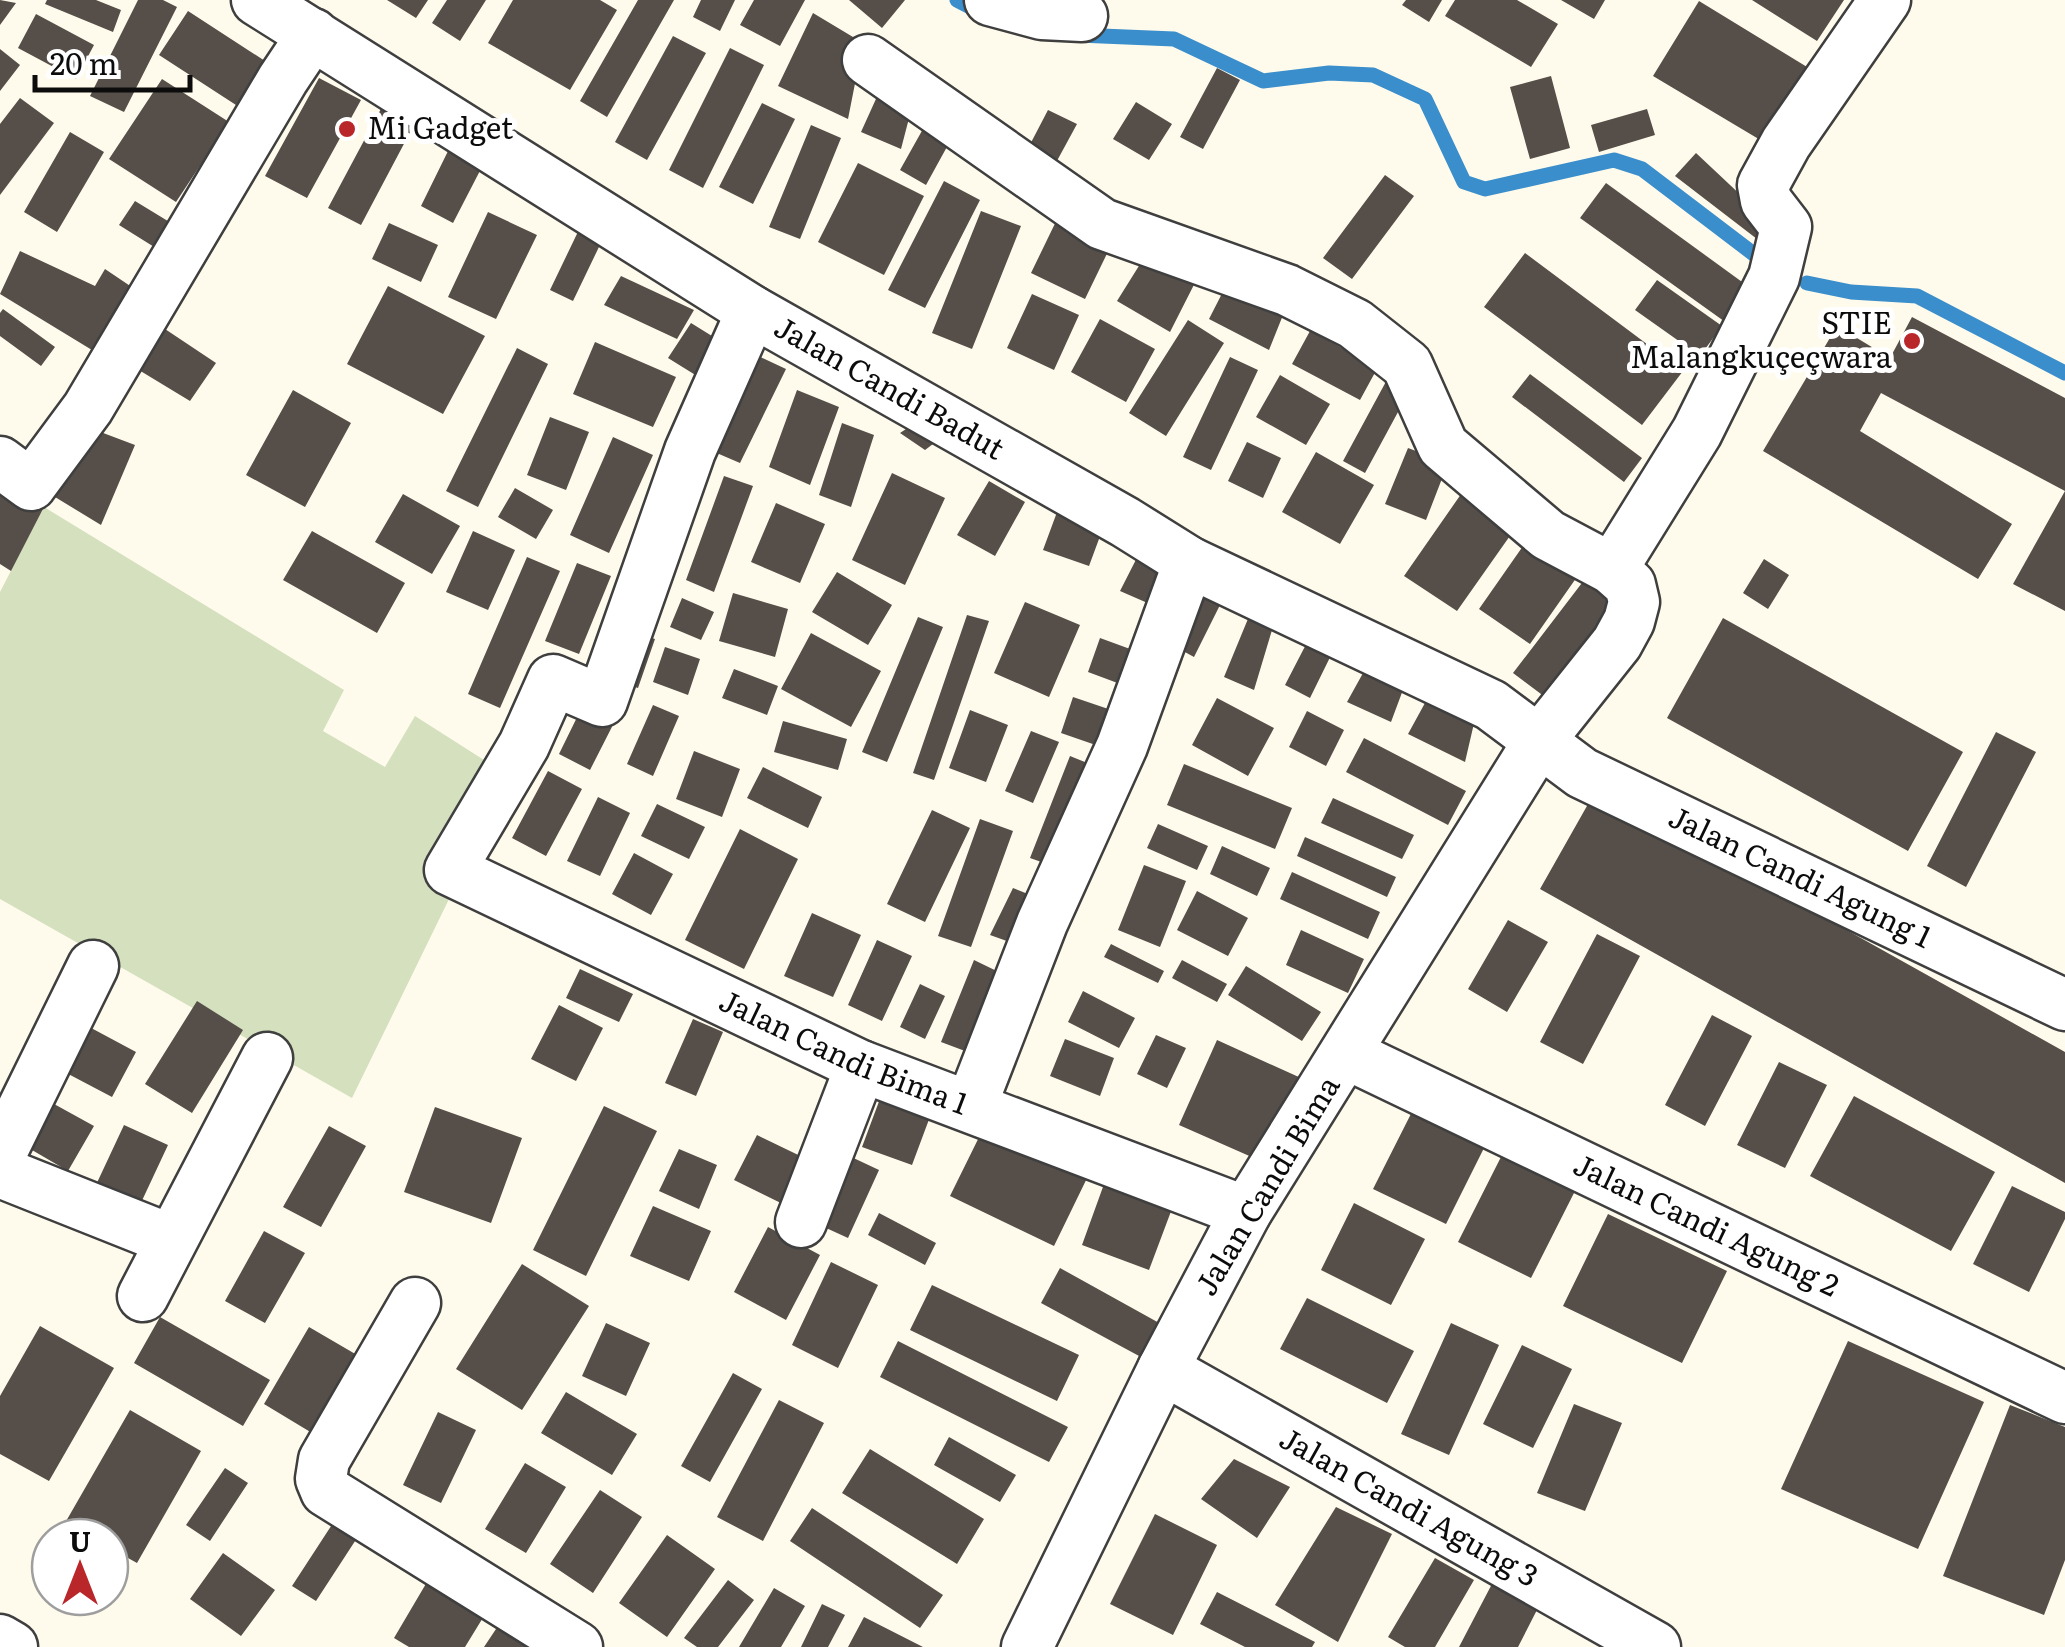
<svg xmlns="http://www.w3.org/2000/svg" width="2065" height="1647" font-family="Literata,serif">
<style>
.cemetery{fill:#d4e0be}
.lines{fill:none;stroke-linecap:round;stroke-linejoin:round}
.stream{stroke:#3a8ecb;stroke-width:15}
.building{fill:#554e49}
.minor-casing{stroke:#3f3f3f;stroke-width:55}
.minor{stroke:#fff;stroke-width:50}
.poi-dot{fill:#ba272b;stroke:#fff;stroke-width:4}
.labels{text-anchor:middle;stroke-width:10;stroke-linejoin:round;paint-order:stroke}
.poi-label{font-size:30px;fill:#0c0c0c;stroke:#fff;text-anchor:start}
.street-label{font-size:30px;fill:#0c0c0c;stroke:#fff}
</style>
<rect width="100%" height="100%" fill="#fffbec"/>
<path class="cemetery" d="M44,507l300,183 -21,41 62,36 30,-51 80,51 -44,128 -99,203 -352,-199v-307z"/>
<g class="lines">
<path class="stream" d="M957,0l27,14
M1078,35l96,4 89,42 66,-8 44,2 52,24 39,83 21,7 129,-29 28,9 113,86
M1807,283l44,9 66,4 148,77"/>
</g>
<path class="building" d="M0,0l16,3 -16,22z
M47,0h49l25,10 -8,22 -68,-28z
M138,0h25l14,7 -53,105 -34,-16z
M387,0h41l-12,18z
M447,0h39l-26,41 -28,-18z
M513,0h87l17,10 -47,80 -82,-47z
M638,0h36l-67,117 -27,-16z
M701,0h34l-15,31 -27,-14z
M754,0h51l-25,46 -40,-21z
M849,0h56l-23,28z
M1406,0h36l-13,22 -27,-17z
M1455,0h62l41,24 -27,43 -86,-51z
M1561,0h44l-11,19z
M1752,0h92l-27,41z
M1699,1l113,69 -45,74 -114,-68z
M188,11l77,50 -29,44 -77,-50z
M813,13l50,30 -15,76 -70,-33z
M36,14l58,31 -18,34 -58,-31z
M673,36l33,17 -59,107 -32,-18z
M730,48l34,17 -61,123 -34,-18z
M0,49l20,16 -20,26z
M1217,68l23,12 -37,69 -23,-12z
M1551,76l19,72 -40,11 -20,-72z
M319,78l42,22 -54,98 -42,-22z
M162,79l67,43 -53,80 -67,-43z
M885,79l29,20 -13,50 -40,-17z
M20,98l34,25 -54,72v-71z
M1136,102l36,22 -23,36 -36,-21z
M762,103l33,16 -42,85 -34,-17z
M383,105l32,18 -54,102 -33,-17z
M1647,109l8,26 -56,17 -8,-27z
M1048,110l29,14 -25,46 -28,-14z
M928,120l26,14 -28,51 -26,-15z
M811,125l30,13 -41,101 -31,-12z
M70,132l34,20 -47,80 -33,-20z
M451,145l34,16 -32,62 -32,-17z
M1696,153l83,78 -9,18 -95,-73z
M858,163l66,33 -40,79 -66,-33z
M1385,175l29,21 -62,83 -29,-21z
M944,181l36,19 -55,108 -37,-18z
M1606,183l154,112 -25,34 -155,-111z
M135,201l41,25 -17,24 -40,-25z
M1063,207l53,28 -31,64 -54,-26z
M981,211l40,15 -49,123 -40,-16z
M488,212l49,23 -41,84 -48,-22z
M587,213l23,11 -37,77 -23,-11z
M389,223l49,22 -17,37 -49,-23z
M1152,245l53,18 -35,69 -53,-31z
M20,251l75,35 10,-17 43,29 -38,63 -110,-67z
M1525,253l158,118 -41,54 -158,-118z
M1233,272l58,23 -22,55 -60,-31z
M621,276l73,34 -17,29 -73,-34z
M1657,280l65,46 -22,30 -65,-46z
M388,286l97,50 -42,78 -96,-50z
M1032,294l47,21 -25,55 -47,-22z
M3,309l52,38 -14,19 -41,-30v-23z
M1912,317l153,81v213l-52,-27 52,-93 -184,-98 -21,38 152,93 -34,55 -215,-128 74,-125 53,32z
M150,319l66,44 -26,38 -66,-40z
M1100,319l55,30 -29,53 -55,-30z
M1188,320l36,23 -58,93 -37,-23z
M691,323l29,18 -23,35 -29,-18z
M1310,331l68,36 -18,33 -68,-36z
M595,342l81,35 -23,50 -80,-33z
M517,348l31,16 -70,143 -32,-16z
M758,356l28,13 -46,94 -28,-12z
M1230,357l28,13 -47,100 -28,-13z
M1530,374l112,84 -18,24 -112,-85z
M1280,375l50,29 -24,41 -50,-28z
M1389,376l22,12 -46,85 -22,-12z
M293,390l58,33 -46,84 -59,-32z
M797,390l42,17 -29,78 -41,-18z
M550,417l39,15 -23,58 -39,-15z
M842,423l32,12 -23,72 -32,-12z
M82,425l53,20 -34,80 -46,-28z
M909,427l24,17 -8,6 -25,-17z
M613,437l40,18 -44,98 -39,-18z
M1247,442l34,16 -18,40 -35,-17z
M1408,448l40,15 -22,57 -41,-16z
M1316,452l58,33 -34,59 -58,-32z
M892,473l53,25 -40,87 -53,-25z
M724,476l29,10 -39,106 -28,-12z
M0,477l44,30 -33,64 -11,-7z
M989,481l36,21 -30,54 -38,-21z
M1466,487l53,36 -62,88 -53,-35z
M515,488l38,22 -17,29 -38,-22z
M403,494l57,32 -28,48 -57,-32z
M776,503l49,21 -25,59 -49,-21z
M1060,504l46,16 -17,46 -46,-16z
M1535,529l51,35 -56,80 -51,-35z
M312,531l93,52 -28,50 -94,-53z
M473,531l42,19 -27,60 -42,-18z
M1146,540l28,17 -15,51 -39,-17z
M527,557l33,14 -60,137 -32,-14z
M1764,559l25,16 -21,34 -25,-16z
M577,563l34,13 -32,78 -34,-13z
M837,572l55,33 -24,40 -56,-33z
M1588,575l36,28 -75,97 -36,-27z
M1201,586l23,11 -30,60 -22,-12z
M733,593l55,16 -13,48 -56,-16z
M1257,597l21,13 -24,80 -30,-13z
M682,598l32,14 -13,28 -31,-13z
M1025,602l55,23 -31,72 -55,-24z
M967,615l22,6 -55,159 -21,-7z
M918,617l25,10 -56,135 -25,-10z
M1723,618l240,134 -55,99 -241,-133z
M1315,627l24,12 -29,59 -25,-13z
M633,632l22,7 -17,49 -22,-7z
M811,633l70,38 -30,56 -70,-38z
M1100,638l52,19 -13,34 -51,-19z
M665,647l35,12 -12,36 -35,-13z
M1373,655l37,16 -19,51 -44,-20z
M734,669l44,17 -11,29 -45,-17z
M1431,692l44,27 -10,43 -57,-28z
M1073,697l53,18 -13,36 -52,-18z
M1217,698l57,30 -26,48 -56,-31z
M586,699l32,16 -28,55 -31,-16z
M653,705l26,11 -26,60 -26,-12z
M970,710l38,15 -22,57 -37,-14z
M1307,711l37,19 -18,36 -37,-19z
M783,721l64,18 -9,31 -64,-18z
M1031,731l28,11 -26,61 -28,-12z
M1996,732l40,20 -70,135 -39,-21z
M1364,738l102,53 -18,34 -102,-53z
M694,751l46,18 -18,48 -46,-18z
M1070,756l37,15 -43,99 -34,-12z
M1184,764l108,44 -17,41 -108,-44z
M763,767l59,30 -14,31 -61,-30z
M548,771l34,18 -36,67 -34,-18z
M1596,790l469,262v131l-525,-294z
M598,797l32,16 -30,63 -33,-15z
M1333,798l81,37 -12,24 -81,-36z
M657,804l48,23 -16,32 -48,-23z
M932,810l38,18 -45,94 -38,-18z
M980,819l33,12 -42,116 -33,-11z
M1158,824l50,22 -11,24 -50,-22z
M740,829l58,30 -54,110 -59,-29z
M1305,837l91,40 -9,20 -90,-41z
M1222,846l48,22 -13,28 -47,-22z
M634,853l39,21 -22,41 -39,-21z
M1144,865l42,16 -26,66 -42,-17z
M1292,872l88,40 -12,27 -88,-40z
M1013,888l30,12 -19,47 -34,-12z
M1197,891l51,27 -20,38 -51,-26z
M812,913l49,22 -28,62 -49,-21z
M1508,920l40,22 -41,70 -39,-23z
M1301,930l63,29 -16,34 -62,-28z
M1597,934l43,22 -57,108 -43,-22z
M877,940l35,16 -30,65 -34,-16z
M1111,944l53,27 -6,12 -54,-26z
M974,960l35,17 -36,77 -32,-12z
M1182,960l45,24 -10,18 -45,-24z
M1246,966l75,46 -19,29 -74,-46z
M580,969l53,25 -14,28 -53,-24z
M920,984l25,12 -20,43 -25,-12z
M1083,991l52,27 -16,30 -51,-26z
M197,1001l46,29 -51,83 -47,-29z
M559,1005l44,23 -27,53 -45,-22z
M1712,1015l40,21 -47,90 -40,-21z
M693,1019l30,13 -27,64 -31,-13z
M80,1022l56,30 -24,45 -57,-30z
M1156,1035l30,13 -19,40 -30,-14z
M1065,1039l49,19 -14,38 -50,-20z
M1217,1040l84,38 -38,84 -84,-37z
M1779,1062l48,23 -42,83 -48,-23z
M884,1088l50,18 -22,59 -50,-18z
M1420,1096l72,36 -46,92 -73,-35z
M1854,1096l141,76 -44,79 -141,-75z
M45,1099l49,27 -26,45 -48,-28z
M604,1106l53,25 -71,145 -53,-26z
M435,1107l87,31 -31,85 -87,-31z
M987,1121l103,51 -36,74 -104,-50z
M124,1125l44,20 -29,62 -44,-20z
M329,1126l37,20 -45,81 -38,-20z
M757,1135l62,30 -22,46 -63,-31z
M679,1149l38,16 -18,44 -40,-18z
M1503,1153l73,36 -45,89 -73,-36z
M845,1154l34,16 -31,68 -35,-16z
M1108,1173l68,25 -27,72 -67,-25z
M2012,1186l53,26v7l-36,73 -56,-28z
M1354,1203l71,36 -34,66 -70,-35z
M653,1206l58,25 -22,50 -59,-25z
M879,1213l57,30 -11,22 -57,-30z
M1608,1214l119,57 -45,92 -119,-57z
M768,1227l52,28 -34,65 -52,-28z
M264,1231l41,22 -40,70 -40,-22z
M831,1262l47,23 -40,83 -46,-23z
M522,1264l67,42 -67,104 -66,-41z
M1060,1268l110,61 -18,34 -111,-60z
M932,1285l147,70 -22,46 -147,-71z
M1307,1298l107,53 -27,52 -107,-54z
M160,1317l110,63 -27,46 -109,-63z
M606,1323l44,20 -24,53 -44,-20z
M1451,1323l48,22 -50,110 -48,-21z
M40,1326l74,42 -65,113 -49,-27v-58z
M309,1327l48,28 -45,78 -48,-29z
M898,1341l170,86 -19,35 -169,-85z
M1848,1341l136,61 -66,147 -137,-60z
M1522,1345l50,24 -39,79 -50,-24z
M733,1373l29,16 -52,93 -29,-16z
M566,1392l71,42 -25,41 -71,-42z
M779,1400l45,23 -61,118 -46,-24z
M1574,1404l48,19 -37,88 -48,-18z
M2010,1405l55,22v133l-21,55 -101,-39z
M130,1410l71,41 -64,112 -27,-15v-11h-19l-26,-14z
M438,1412l38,18 -35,73 -38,-18z
M949,1437l67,38 -16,27 -66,-37z
M870,1449l114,70 -27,45 -115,-71z
M1234,1459l56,28 -33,51 -56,-39z
M525,1463l41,24 -40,66 -41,-24z
M225,1468l23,15 -38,58 -24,-16z
M600,1490l42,27 -49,76 -43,-29z
M1336,1507l56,27 -54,108 -63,-37z
M812,1508l131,87 -23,33 -130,-87z
M1155,1514l62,31 -44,90 -63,-31z
M335,1520l24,15 -43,66 -24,-15z
M667,1535l48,34 -48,68 -48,-34z
M223,1553l52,37 -34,46 -51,-37z
M1435,1558l39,22 -39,67h-30l-17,-10z
M728,1580l26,20 -36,47h-21l-13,-9z
M427,1582l57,34 -19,31h-56l-15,-9z
M1493,1582l46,24 -21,41h-59z
M774,1588l31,18 -24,41h-42z
M1217,1592l98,50 -3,5h-67l-45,-23z
M822,1604l23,11 -17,32h-27z
M864,1617l59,30h-75z
M502,1620l33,27h-51z"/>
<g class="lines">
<g class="minor-casing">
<g id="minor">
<path id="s1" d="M257,0l495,311 373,211 64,40 302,143 91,68 483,232"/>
<path d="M990,0l52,14 40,2"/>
<path d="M868,60l234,164 185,66 68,34 52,41 36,81 105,89 64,34 18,16 4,17 -5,19 -12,22 -78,98 -293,471 -83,157 -136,278"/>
<path id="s2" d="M752,311l-62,140 -88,250 -49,-21 -29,65 -74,125 411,196 385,146"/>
<path d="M0,462l31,23 57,-77 195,-329 30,-45"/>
<path d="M1612,569l85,-137 77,-155 12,-50 -20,-26 -3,-16 23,-42 99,-143"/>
<path id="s3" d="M1347,1054l718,344"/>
<path d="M971,1106l71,-183 80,-177 67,-184"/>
<path d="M0,1155l93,-189"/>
<path d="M0,1172l171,68"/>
<path d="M801,1222l60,-156"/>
<path d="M143,1296l124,-238"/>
<path d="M415,1303l-91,157 -3,19 5,12 251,156"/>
<path id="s4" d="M1163,1369l492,278"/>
<path d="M0,1640l12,7"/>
</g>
</g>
<use href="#minor" class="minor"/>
</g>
<g class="poi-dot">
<circle cx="347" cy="129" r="10"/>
<circle cx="1912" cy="341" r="10"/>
</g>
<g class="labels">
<g class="poi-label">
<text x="367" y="139">Mi Gadget</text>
<text x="1892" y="334" text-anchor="end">STIE<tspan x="1892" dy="34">Malangkuçeçwara</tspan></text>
</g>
<g class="street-label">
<text dy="10" stroke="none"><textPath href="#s1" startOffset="742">Jalan Candi Badut</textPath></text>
<text dy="10" stroke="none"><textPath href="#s1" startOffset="1778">Jalan Candi Agung 1</textPath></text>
<text dy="10" stroke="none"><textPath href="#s2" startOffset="1122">Jalan Candi Bima 1</textPath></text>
<text transform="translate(1268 1186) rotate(-59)" y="10">Jalan Candi Bima</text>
<text dy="10" stroke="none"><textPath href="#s3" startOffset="398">Jalan Candi Agung 2</textPath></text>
<text dy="10" stroke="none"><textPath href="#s4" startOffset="282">Jalan Candi Agung 3</textPath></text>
</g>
</g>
<g transform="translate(80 1567)"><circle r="48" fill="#ffffff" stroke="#9e9e9e" stroke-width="2.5"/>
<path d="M0-8L18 38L0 25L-18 38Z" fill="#ba272b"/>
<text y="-15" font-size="28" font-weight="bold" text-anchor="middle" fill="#0c0c0c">U</text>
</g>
<path d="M35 75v15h155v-15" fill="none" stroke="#0c0c0c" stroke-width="5"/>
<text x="50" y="75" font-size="30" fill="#0c0c0c" stroke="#ffffff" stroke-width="8" paint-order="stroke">20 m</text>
</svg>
